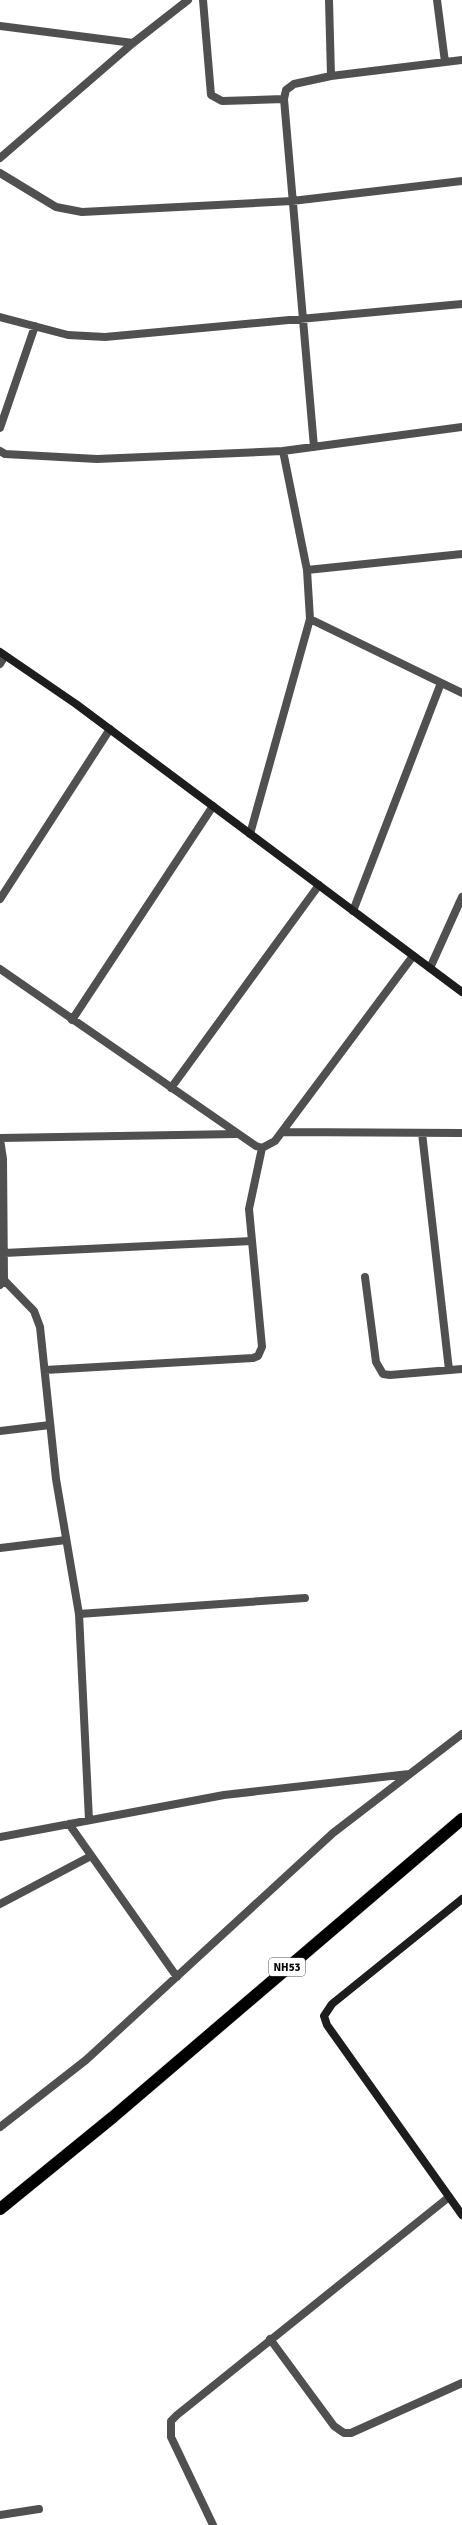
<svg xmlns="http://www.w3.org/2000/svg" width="462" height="2525" font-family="Signika,sans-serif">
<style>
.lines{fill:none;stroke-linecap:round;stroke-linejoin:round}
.highway-casing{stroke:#dbdbdb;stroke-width:13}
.street{stroke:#505050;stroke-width:8}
.secondary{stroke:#1d1d1d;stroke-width:8}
.highway{stroke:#000;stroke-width:12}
.labels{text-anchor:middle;stroke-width:4;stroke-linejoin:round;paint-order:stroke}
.shield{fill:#fff;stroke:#4c4c4c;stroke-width:1}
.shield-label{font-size:11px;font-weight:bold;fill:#000}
</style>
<rect width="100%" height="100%" fill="#fff"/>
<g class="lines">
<g class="highway-casing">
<path id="highway" d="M0,2209l113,-92 349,-298"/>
</g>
<path class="street" d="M203,0l8,95 11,6 62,-2
M329,0l2,76
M437,0l8,62
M0,26l133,17
M0,158l133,-115 55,-43
M0,173l56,34 26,5 210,-11 170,-20
M0,317l68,18 37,2 357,-33
M462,427l-179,24 24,119 155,-16
M0,428l35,-102
M314,447l-30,-348 2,-9 8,-6 37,-8 131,-16
M0,451l5,3 92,5 186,-8
M310,619l152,74
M0,664l5,-8
M250,834l60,-215 -3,-49
M0,899l110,-170
M353,911l88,-228
M430,968l32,-71
M0,969l256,177 6,2 13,-7 138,-185
M72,1020l141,-214
M171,1088l148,-203
M282,1132l180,1
M422,1133l27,237
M0,1138l237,-4
M0,1139l3,20 1,121 -4,5
M4,1253l248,-12
M365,1277l11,85 7,12 7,1 72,-6
M4,1280l30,31 6,16 16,152 23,135 10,206
M45,1370l208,-12 5,-2 4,-9 -13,-138 13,-61
M0,1431l50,-6
M0,1548l66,-8
M79,1614l226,-16
M69,1824l108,153
M0,1837l224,-42 185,-21
M0,1904l91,-48
M0,2127l86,-67 247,-227 129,-99
M270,2339l64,87 10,7h7l111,-50
M0,2515l39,-6
M213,2525l-42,-88v-16l6,-6 272,-218"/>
<path class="secondary" d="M0,652l76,52 386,288
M462,1899l-130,105 -8,12 3,9 135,190"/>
<use href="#highway" class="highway"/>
</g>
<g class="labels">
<rect class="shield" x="269" y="1958" width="36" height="18" rx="3"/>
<g class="shield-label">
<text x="287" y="1971">NH53</text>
</g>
</g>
</svg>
